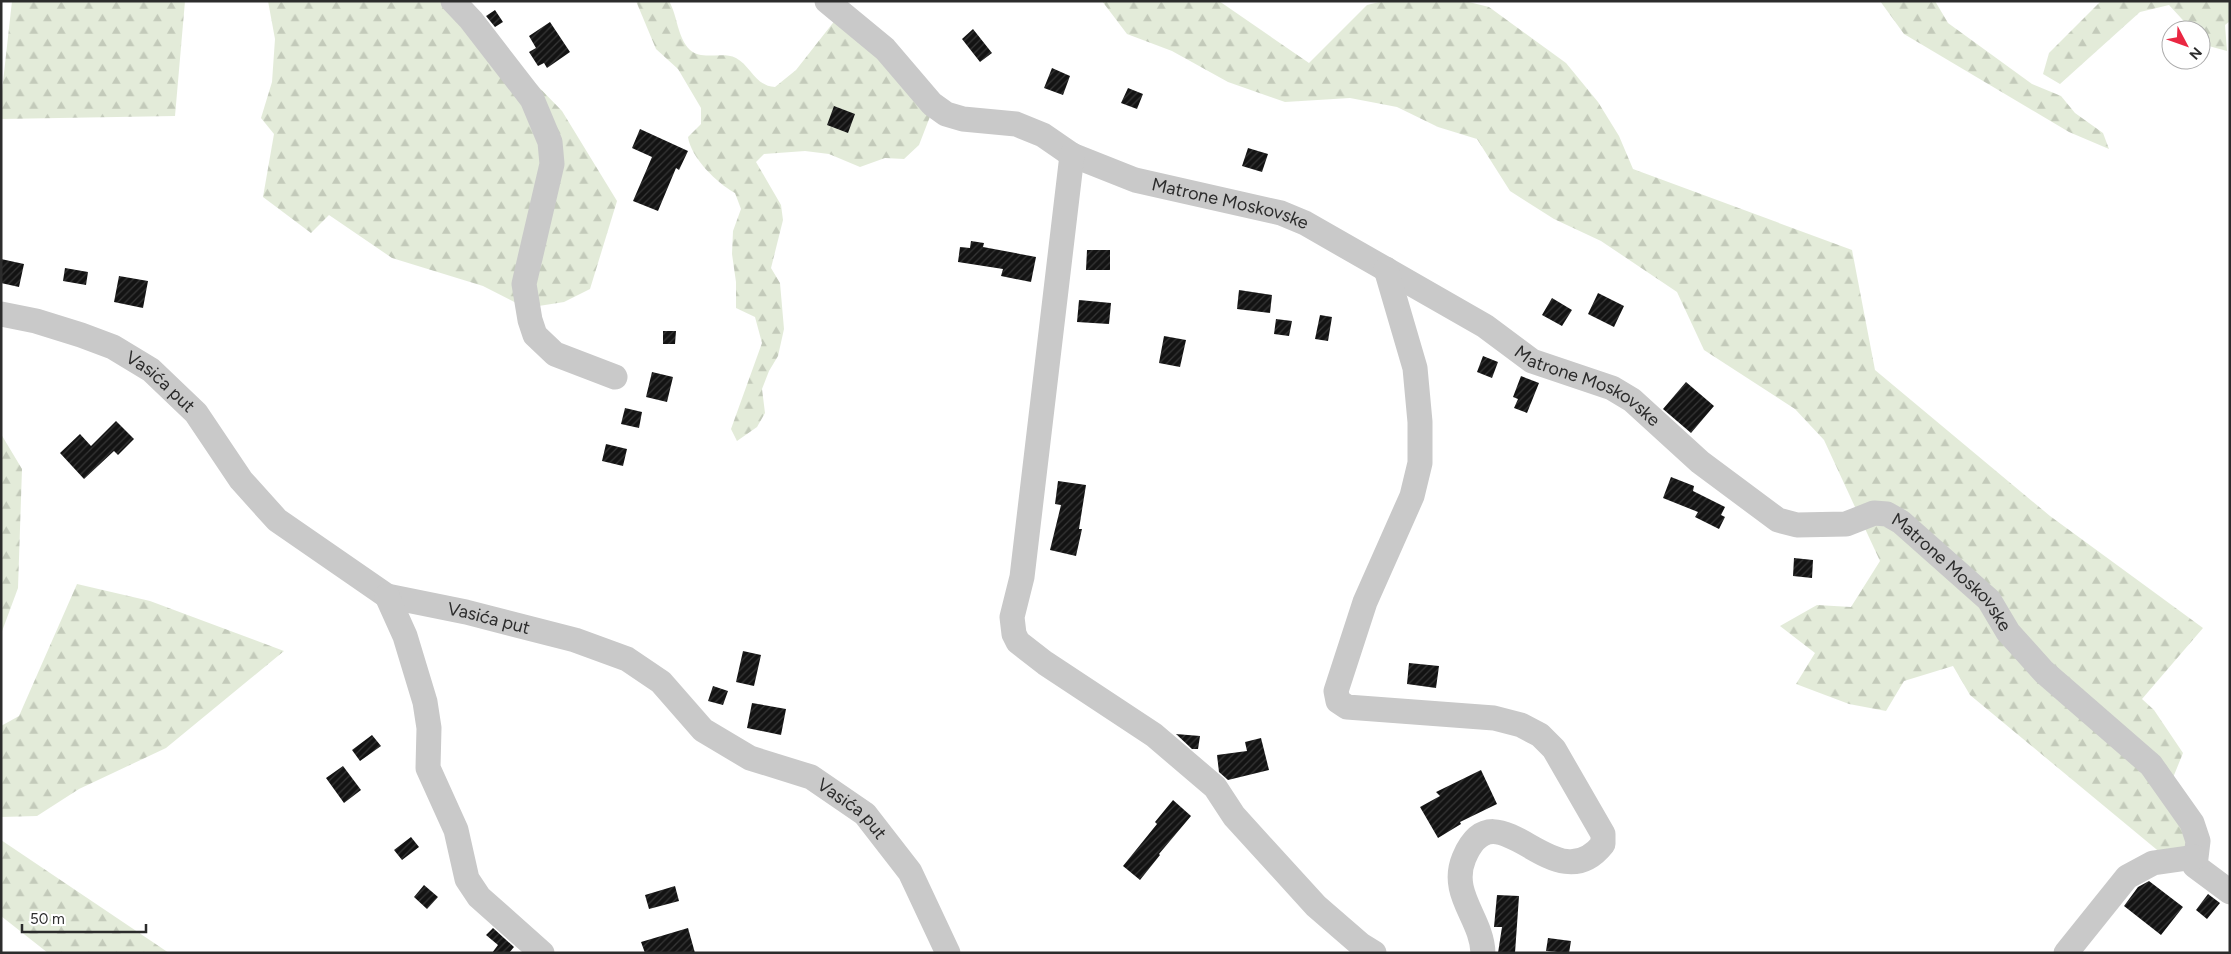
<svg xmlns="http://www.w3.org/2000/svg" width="2231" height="954" font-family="Figtree,sans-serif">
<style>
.forest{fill:url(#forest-firs)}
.building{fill:url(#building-hatch)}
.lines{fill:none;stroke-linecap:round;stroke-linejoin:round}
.minor{stroke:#c9c9c9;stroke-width:25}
.labels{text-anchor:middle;stroke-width:5;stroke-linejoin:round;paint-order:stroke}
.street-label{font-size:18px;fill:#2c2c2c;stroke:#fff}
</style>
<defs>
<pattern id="forest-firs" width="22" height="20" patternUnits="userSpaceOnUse" patternTransform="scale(1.25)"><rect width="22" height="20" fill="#e3ebd9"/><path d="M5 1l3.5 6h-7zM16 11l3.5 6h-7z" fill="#c3caba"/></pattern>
<pattern id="building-hatch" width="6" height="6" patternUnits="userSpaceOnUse" patternTransform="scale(1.25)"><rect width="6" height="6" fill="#131313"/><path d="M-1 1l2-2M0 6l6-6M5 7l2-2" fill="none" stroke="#363636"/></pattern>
</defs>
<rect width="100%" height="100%" fill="#fff"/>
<path class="forest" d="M12,1h173l-10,115 -174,3v-19z
M268,1h176l83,74 35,36 55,90 -27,88 -26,13 -38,6 -43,-22 -91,-28 -63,-43 -18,18 -48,-36 11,-63 -13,-16 11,-36 3,-43z
M636,1h33c9,16 8,36 21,49 12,11 32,1 46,8 15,8 19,28 39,29l21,-17 40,-51 39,34 56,61 -12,31 -15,14 -19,-1 -25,9 -31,-13 -24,-3 -41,3 -8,8 25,43 2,15 -12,48 9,15 4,46 -6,27 -9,15 -7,18 3,24 -8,14 -20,14 -6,-12 31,-86 -7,-26 -19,-9v-26l-4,-28 1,-23 8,-22 -6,-16c-18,-10 -44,-35 -47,-56l13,-13v-16l-23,-39 -22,-20z
M1102,1h117l90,62 58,-58 16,-4h82l24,6 77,56 32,39 21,34 14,33 219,81 23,120 175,146 153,112 -61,71 12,11 29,43 -17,42 28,51 -32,8 -192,-159 -17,-29 -49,15 -18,30 -37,-7 -53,-20 19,-31 -35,-27 37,-21 34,2 29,-46 -56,-121 -29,-31 -91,-59 -27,-58 -76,-51 -47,-22 -44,-28 -33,-52 -39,-12 -41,-20 -47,-9 -65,4 -57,-20 -56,-31 -45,-17z
M1880,1h55l13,22 84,61 29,12 14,17 28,20 6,16 -40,-17 -165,-98z
M2101,1h129v20l-5,4 2,26 -22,-6 -4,-5v-10h-9l-23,-25 -29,7 -80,72 -17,-10 6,-21z
M1,434l21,35 -4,119 -17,46z
M77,584l73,17 134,50 -118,97 -87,41 -42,27 -36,1v-91l18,-10z
M1,840l168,113h-121l-47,-37z"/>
<path class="building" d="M495,10l8,12 -8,5 -9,-11z
M550,22l20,30 -23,16 -3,-5 -6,3 -9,-14 7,-4 -7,-12z
M973,29l19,24 -12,9 -18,-23z
M1052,68l18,8 -7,19 -19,-7z
M1128,88l15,6 -6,15 -16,-6z
M834,106l21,8 -7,19 -21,-8z
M640,129l48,22 -9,19 -3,-2 -18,43 -25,-10 19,-44 -20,-9z
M1248,148l20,6 -6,18 -20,-6z
M971,241l13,2 -1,4 53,10 -5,25 -30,-6 2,-7 -45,-7 2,-15 10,1z
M1087,250h23v20h-24z
M1,259l23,5 -5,23 -18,-4z
M65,268l23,4 -2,13 -23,-4z
M119,276l29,5 -5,27 -29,-6z
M1239,290l33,5 -2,18 -33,-4z
M1598,293l26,13 -10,21 -26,-13z
M1552,298l20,12 -10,16 -20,-11z
M1079,300l32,3 -2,21 -32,-2z
M1320,315l12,2 -4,24 -13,-2z
M1276,319l16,2 -3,15 -15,-2z
M663,331h13l-1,13h-12z
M1164,336l22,4 -6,27 -21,-4z
M1483,356l15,6 -6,16 -15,-6z
M652,372l21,5 -6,25 -21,-5z
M1521,376l18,7 -12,30 -13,-5 4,-9 -5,-2z
M1686,382l28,24 -23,27 -28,-24z
M625,408l17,4 -3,16 -18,-4z
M116,421l18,18 -16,16 -4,-4 -30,28 -24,-26 20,-19 11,12z
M606,444l21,5 -4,17 -21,-5z
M1671,477l23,9 -1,5 32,16 -4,8 4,2 -6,12 -24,-12 3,-5 -35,-14z
M1058,481l28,4 -7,44h3l-6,27 -26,-6 11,-45 -6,-1z
M1794,558l19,2 -1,18 -19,-2z
M743,651l18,4 -7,31 -18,-4z
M1409,663l30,3 -3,22 -29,-4z
M713,686l15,5 -5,14 -15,-4z
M752,703l34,6 -5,26 -34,-7z
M1176,734l24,2 -2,13h-6z
M372,735l9,11 -21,15 -8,-11z
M1261,738l8,32 -41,10 -9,-8 -2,-17 30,-4 -2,-9z
M343,766l18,24 -17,13 -18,-25z
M1481,770l16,34 -37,18 1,2 -23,14 -18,-31 20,-11 -4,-4z
M1173,800l18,16 -32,38 1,1 -20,25 -17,-14 34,-42 -2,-2z
M411,837l8,10 -17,13 -8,-10z
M2149,881l34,26 -22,28 -37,-29 14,-19z
M424,885l14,12 -11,12 -13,-12z
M675,886l4,15 -30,8 -4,-14z
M2208,894l12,9 -13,16 -11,-9z
M1497,895l22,1 -4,57h-17l4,-26h-8z
M493,928l21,19 -5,6h-17l6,-8 -12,-10z
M688,928l7,25h-50l-4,-11z
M1548,938l23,3 -2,12 -23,-2z"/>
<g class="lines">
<g class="minor">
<path d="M453,1l18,19 61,79 18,43 2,22 -28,120 6,36 5,15 20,19 60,23"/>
<path id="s1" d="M827,1l58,48 47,55 14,10 17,5 53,5 27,11 29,20 63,25 146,33 24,10 180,103 47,35 80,27 20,12 68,62 78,58 19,5 49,-1 28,-11 13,1 14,8 88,78 19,32 36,40 107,93 41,58 6,18 -3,25 35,26"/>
<path d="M1072,155l-50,422 -10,40 2,17 4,8 27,21 109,72 61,52 19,29 82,90 45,39 13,8"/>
<path d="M1386,269l29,99 5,54v41l-8,33 -47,106 -29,89 2,10 9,6 147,11 27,7 19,10 14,14 49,85v10c-49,62 -106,-64 -139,14 -15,36 18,60 19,95"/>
<path id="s2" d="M1,314l35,7 45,14 32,12 38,23 45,43 45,67 36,40 110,76 79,16 109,28 52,19 34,23 42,48 47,28 61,19 54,37 45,58 38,81"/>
<path d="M387,596l18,40 20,66 4,26 -1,40 28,62 11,49 12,18 63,56"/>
<path d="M2066,953l61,-76 26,-14 42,-6"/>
</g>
</g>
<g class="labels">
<g class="street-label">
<text dy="6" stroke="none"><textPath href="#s1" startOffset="466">Matrone Moskovske</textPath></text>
<text dy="6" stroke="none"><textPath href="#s2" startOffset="176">Vasića put</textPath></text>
<text dy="6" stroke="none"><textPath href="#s1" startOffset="871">Matrone Moskovske</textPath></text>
<text dy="6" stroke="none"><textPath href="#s1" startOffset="1306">Matrone Moskovske</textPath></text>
<text dy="6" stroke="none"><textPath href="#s2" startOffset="596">Vasića put</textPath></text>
<text dy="6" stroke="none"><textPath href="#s2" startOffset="1016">Vasića put</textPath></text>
</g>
</g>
<rect width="2231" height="954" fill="none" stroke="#2c2c2c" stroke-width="5"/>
<g transform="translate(2186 45) rotate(131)"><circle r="24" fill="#ffffff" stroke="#ababab"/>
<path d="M0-4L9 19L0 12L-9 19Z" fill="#ea2742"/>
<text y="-8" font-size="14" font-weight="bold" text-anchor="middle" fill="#2c2c2c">N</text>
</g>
<path d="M22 924v8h124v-8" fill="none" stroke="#2c2c2c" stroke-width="2.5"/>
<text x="30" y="924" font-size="15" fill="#2c2c2c" stroke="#ffffff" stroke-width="4" paint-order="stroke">50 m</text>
</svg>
